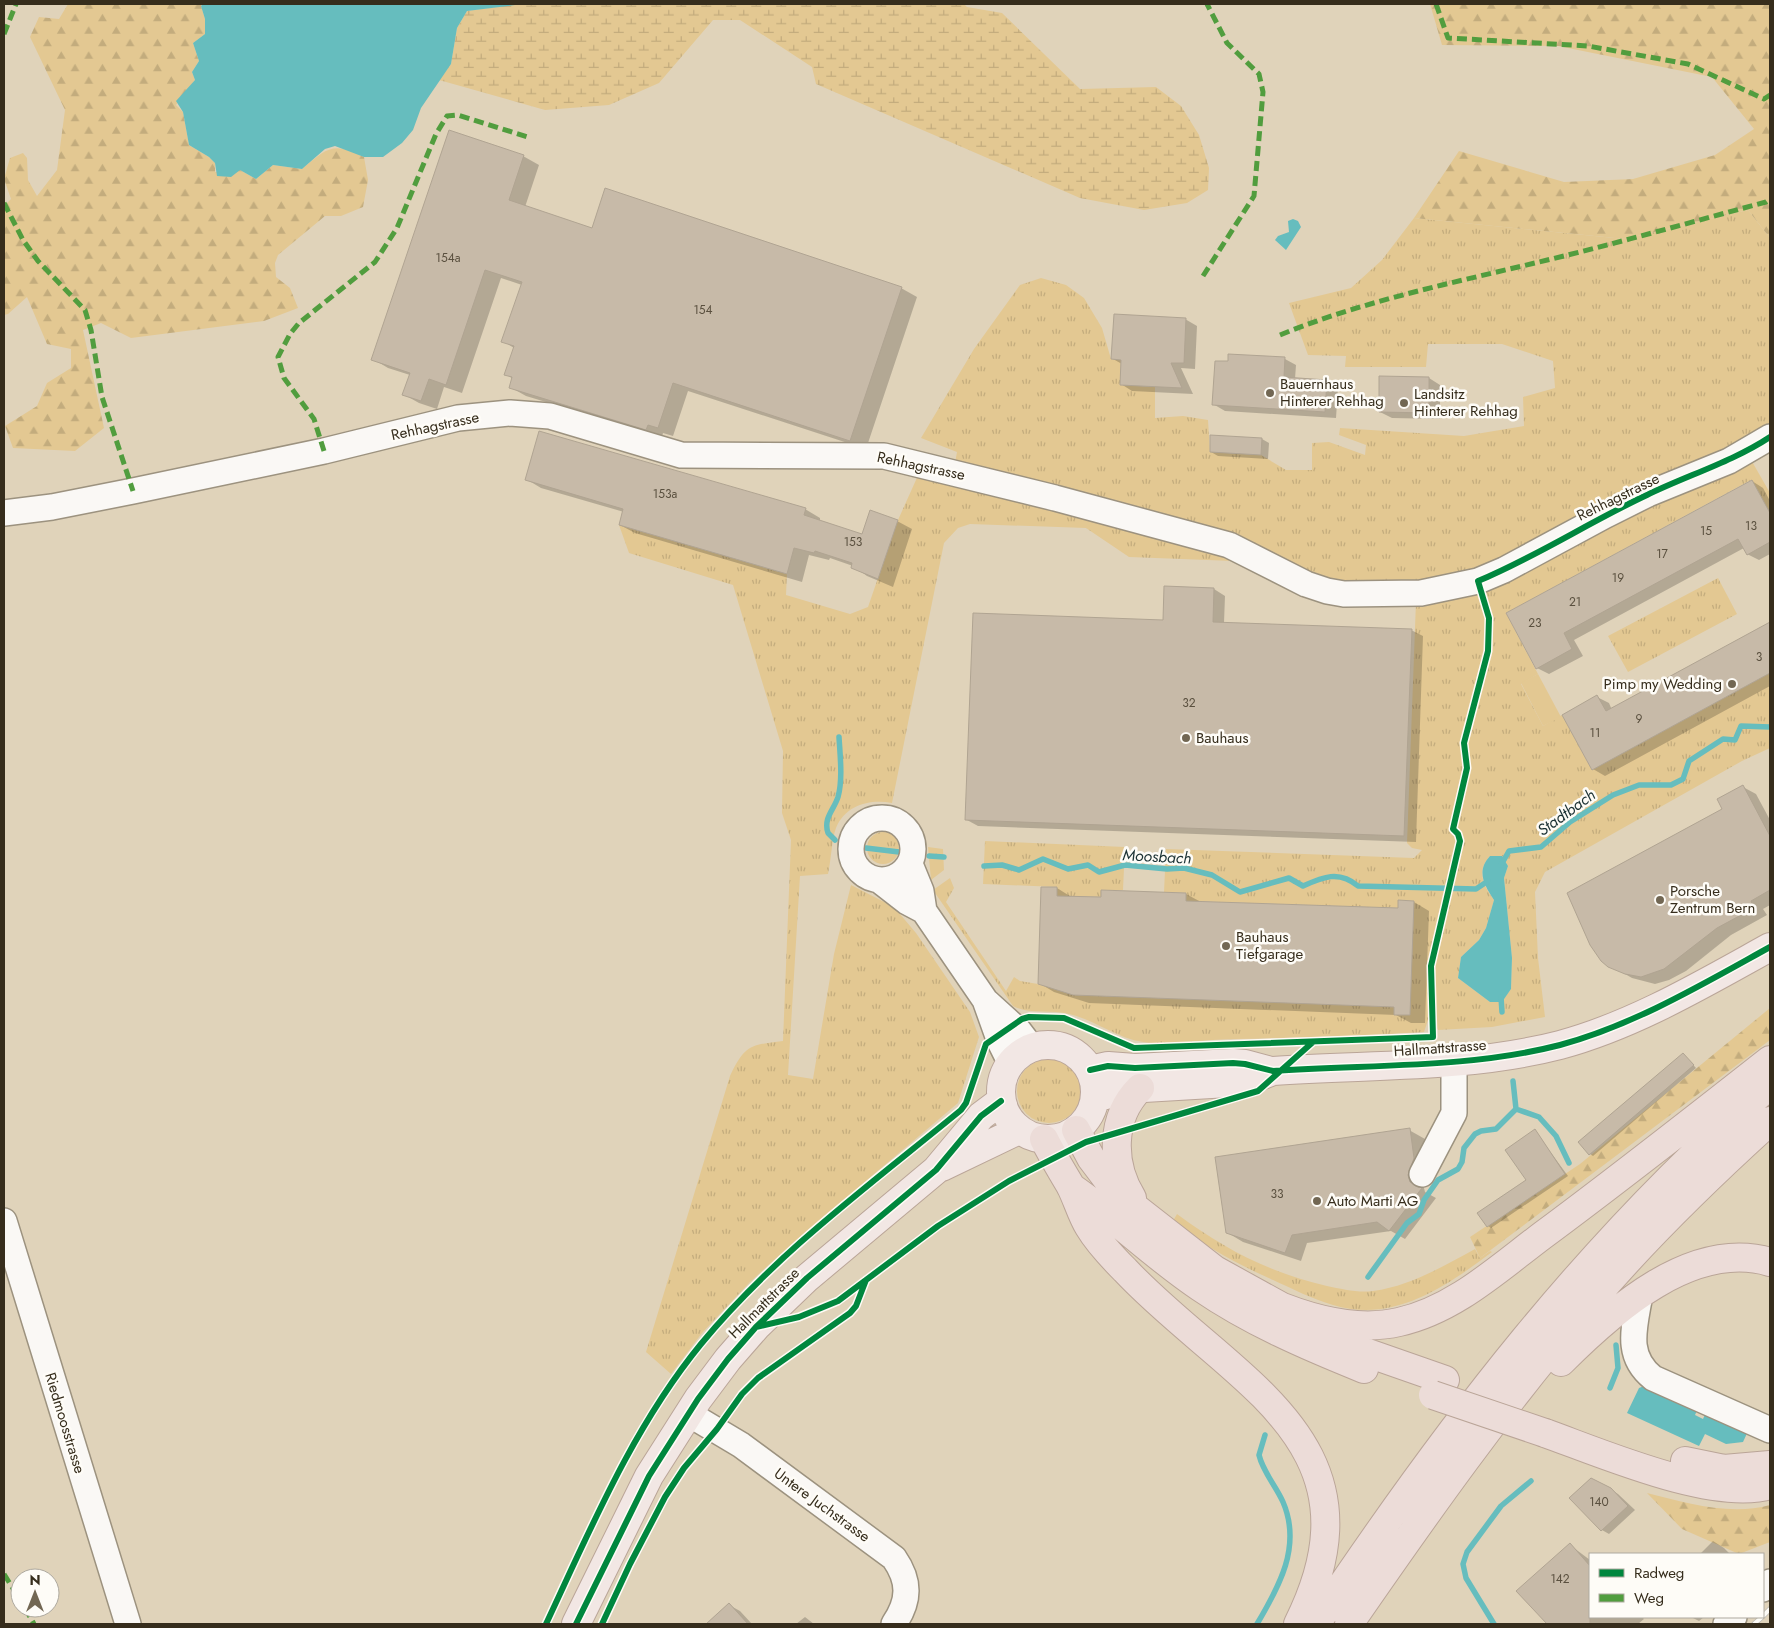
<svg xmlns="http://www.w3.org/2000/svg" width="1774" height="1628" font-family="Jost,sans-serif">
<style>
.grass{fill:url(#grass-tufts);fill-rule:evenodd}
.forest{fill:url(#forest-firs)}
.wetland{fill:url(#wetland-marsh)}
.park{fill:#e3c892}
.water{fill:#66bdbe}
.shadow{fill:#0003}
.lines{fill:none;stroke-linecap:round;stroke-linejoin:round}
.stream{stroke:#66bdbe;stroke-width:5.5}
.building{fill:#c7baa8;stroke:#b0a492}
.minor-casing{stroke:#9c927f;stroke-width:28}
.major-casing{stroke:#baa598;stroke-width:30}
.highway-casing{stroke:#baa598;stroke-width:30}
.minor{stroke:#faf8f5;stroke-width:25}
.major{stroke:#f2e7e4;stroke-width:28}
.highway{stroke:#ecdcd8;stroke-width:28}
.rail-casing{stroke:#bcbab3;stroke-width:5.5}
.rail{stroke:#fefcf7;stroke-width:4;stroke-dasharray:11;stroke-linecap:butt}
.highway-bridge-casing{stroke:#baa598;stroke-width:30;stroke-linecap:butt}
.highway-bridge{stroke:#ecdcd8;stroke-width:28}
.quiet{stroke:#519d3e;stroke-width:5;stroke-dasharray:10 5;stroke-linecap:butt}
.cycleway-casing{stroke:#fefcf7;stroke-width:9}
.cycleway{stroke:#00873e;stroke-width:6}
.poi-dot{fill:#726753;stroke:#fefcf7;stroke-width:2}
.labels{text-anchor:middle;stroke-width:5;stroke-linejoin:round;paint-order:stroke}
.number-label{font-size:12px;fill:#5a503f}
.poi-label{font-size:15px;fill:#362d1c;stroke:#fefcf7;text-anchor:start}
.street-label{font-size:15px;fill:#362d1c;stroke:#fefcf7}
.water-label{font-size:16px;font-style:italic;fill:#1b3133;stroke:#fefcf7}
</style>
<defs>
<pattern id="grass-tufts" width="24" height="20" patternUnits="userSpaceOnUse" patternTransform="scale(1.25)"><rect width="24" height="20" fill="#e3c892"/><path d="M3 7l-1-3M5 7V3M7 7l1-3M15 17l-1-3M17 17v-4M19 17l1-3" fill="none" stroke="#c3ac7d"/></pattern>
<pattern id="forest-firs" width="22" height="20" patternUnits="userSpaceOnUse" patternTransform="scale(1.25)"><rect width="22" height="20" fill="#e3c892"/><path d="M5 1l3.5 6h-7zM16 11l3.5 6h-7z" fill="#c3ac7d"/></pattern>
<pattern id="wetland-marsh" width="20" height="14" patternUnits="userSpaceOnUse" patternTransform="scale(1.25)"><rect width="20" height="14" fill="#e3c892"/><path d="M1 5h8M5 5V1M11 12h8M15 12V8" fill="none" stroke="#c3ac7d"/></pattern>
</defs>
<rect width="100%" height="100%" fill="#e0d3ba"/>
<path class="grass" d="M1748,210l22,28v189l-289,149 -51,9 -104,-3 -371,-119 2,-11 -36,-14 53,-89 46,-64 21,-7 25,7 18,13 18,30 9,31 10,1 -1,25 35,2v31l28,-2 25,4 2,32 51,3 25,15h26v-27l17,-1 36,13 1,-10 -27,-10 1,-7 124,8 60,-10 -1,-29 32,-9 -2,-27 -51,-17h-74l-2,23h-81l1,-11 -38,-1 -19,-52 62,-15 31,-28 32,-42 211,21z
M1750,458l20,35v20l-19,-33 -245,133 32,61 -17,10 22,42 19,-11 30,55 178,-97v75l-28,13 -197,111 -10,20 3,66 7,59 -53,10 -54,3 -9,-13 -5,15c-63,4 -126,6 -190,7 -26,0 -67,7 -91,3 -27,-4 -48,-22 -74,-28 -18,-5 -40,1 -56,-8l-80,-116 17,-12 4,10 -8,14 60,89 8,-14 6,4 18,3 35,11 321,12v8h15l5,-114 -16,-1v8l-212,-7v-8l-22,-1 2,-43 248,9 8,-8 -10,-2 -5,-5 9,-242 -93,1 -90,-41 -104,-4 -43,-29 -116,-4 -12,4 -14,15 -52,260c-21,-4 -46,1 -56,25 -4,10 -5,33 -8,46l-28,2 -12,199 25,4 21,-125 17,-69 43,22 22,26 54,79 9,25 -21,66 -163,138 -45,41 -48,51 -31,41 -25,-22 84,-276c15,-31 20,-31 53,-35l8,-201 -9,-27 1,-62 -50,-166 -104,-32 -10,-28 168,49 -1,21 64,19 18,-7 30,-87 22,-49 84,20 173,46 52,16 84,40 19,5 25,2 70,-1 47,-10 58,-24 96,-54zM1490,856h12l6,10 -4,12 8,80 -1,31 -10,13h-11l-32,-24 3,-21 18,-17 7,-12 8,-28c-11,-15 -18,-29 -4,-44z
M1718,578l19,36 -109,58 -20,-36z
M867 848a16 16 0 1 1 32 0a16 16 0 1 1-32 0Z
M985,841l140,6 -2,43h-22v7l-44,-1v-9l-74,-3z
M928,847l15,2 1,21 -13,10z
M1017 1091a32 32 0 1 1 64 0a32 32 0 1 1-64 0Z
M1177,1214c49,36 91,58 150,72 15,3 31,7 46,5 37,-5 69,-24 102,-42l5,9 10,-7 2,1c-45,34 -99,72 -159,53 -21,-6 -40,-16 -60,-25 -38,-17 -68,-33 -100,-59z"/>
<path class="forest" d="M68,4h135l-2,2 4,13v15l-12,9 6,18 -7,11 3,8 -19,25 7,7 6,33 20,12 6,6v9l25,-2 16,9 17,-14 29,4c25,-21 31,-28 62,-12l4,23 -5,27 -22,9h-16l-47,39 -3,8 1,14 14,11 8,20 -34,13 -133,17 -30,-15 -18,7 21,98 -29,23 -62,-3 -8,-22 32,-20 10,-23 24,-15v-19l-24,-5 -20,-47 -19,17 -4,1v-109l7,-7 -7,-20 6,-21 13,-5 4,5 1,22 9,16 20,-26 8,-60 -35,-73 9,-20 20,2z
M1430,4h340v234l-22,-28 -123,29 -211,-21 45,-67 105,31 69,-3 82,-24 39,-26 -42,-52 -154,-31 -116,-1z
M1770,1008v32l-290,218 -10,-21 110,-73z
M1647,1493c39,10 83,23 123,12v37l-31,12 -57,-25z"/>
<path class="wetland" d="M515,4h449l3,3 35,6 78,76 76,-2 25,19 18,29 10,33 -1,22 -21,13 -43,7 -64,-12 -264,-114 -4,-17 -72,-47h-27l-54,63 -50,22 -64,5 -106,-30 12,-16 6,-36 10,-17z"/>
<path class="park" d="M1538,674l23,43 -18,9 -22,-43z"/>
<path class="water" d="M203,4h312v1l-48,6 -10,17 -6,36 -30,44 -8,22 -11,13 -19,14h-19l-29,-11 -10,3 -23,20 -29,-4 -17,14 -16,-9 -9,7 -14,-1 -2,-13 -6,-6 -20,-12 -6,-33 -7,-11 19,-21 -3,-8 7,-11 -6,-18 12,-9v-15l-4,-13z
M1293,219l5,2 3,6 -15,23 -11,-10 3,-4 11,-4 -1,-11z
M1490,856h12l6,10 -4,12 8,80 -1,31 -9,13h-12l-32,-24 3,-21 18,-17 7,-12 8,-28c-10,-15 -18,-29 -4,-44z
M1649,1384l50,22 -4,9 8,4 4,-9 42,19 -6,13 -17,2 -21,-10 -6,12 -72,-33 12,-25z"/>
<path class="shadow" d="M523,156l16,9 -14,42 68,22 308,59 16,9 -51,152 -178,-58 -15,45 -10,-3 -1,4 -136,-41 -16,-9 3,-8 -7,-5 8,-26 -11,-7 19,-56 -21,-7 -39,115 -18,-6 -7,22 -18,-6 -16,-9 7,-19 -22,-7 -15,-9z
M1185,319l12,7 -2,43 -14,-1 12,26 -61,-3 -11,-7 1,-20 -9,-5z
M1230,355l55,4 11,6 -1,14 32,3 11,6 -2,30 -111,-7 -12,-7 16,-42z
M1381,378h48l11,7v34l-48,-1 -12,-6z
M1262,439l7,4 -1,16 -50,-3 -7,-4z
M526,479l279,30 15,9v3l43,14 34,-14 15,8 -19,58 -26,-11 -14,-10 -23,-8 -1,2 -20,-5 -7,27 -167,-49 -15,-8 4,-13 -83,-24z
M1752,481l11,7 7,13v53l-11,6 -12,-6 -3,-6 -170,92 9,16 -34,18 -12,-6 -29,-54z
M1165,587l49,2 11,7 -1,27 187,7 12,6 -7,206 -438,-16 -11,-6 197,-199z
M1770,624v62l-165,90 -12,-7 -29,-54 33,-18 12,6 3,7z
M1743,787l13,7 14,26v85l-7,4 4,6 -36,20 -45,36 -17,9 -14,4 -23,-6 -14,-8z
M1057,888l16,10 29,1 84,-5 15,8 198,8 15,-8 15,9 -4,112h-14l-15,-8 -307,-12 -35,-11 -15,-9z
M1683,1054l13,14 -103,88 -3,-2z
M1409,1130l16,9 4,29 -6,16 2,8 11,6 -31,41 -14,-8 -84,12 -6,18 -58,-19 -15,-9z
M1535,1131l33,45 -77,52 -3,-2 40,-46z
M1610,1489l8,5 17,16 -26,24 -7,-4z
M1713,1541l11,7 6,6h-30z
M1570,1545l20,15v57h52l2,2 -6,5h-90l-30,-32z
M729,1605l11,6 12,13h-45z
M805,1617l9,7h-18z
M1691,1617h13l-5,4z"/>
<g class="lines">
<path class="stream" d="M835,840l-7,-7c-5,-15 6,-23 10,-36 5,-18 2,-42 1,-60
M866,848l33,4
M929,856l15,1
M1501,865l8,-14 32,-4 29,-25 43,-27 26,-10h32l12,-6 6,-18 34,-22 12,1 6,-14 29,1
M984,866l18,-1 17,5 24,-11 25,10 20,-4 11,7 26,-7 42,4 17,-1 28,7 28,17 49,-14 14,8c20,-9 36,-16 55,0l118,3 12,-8
M1501,997l1,15
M1516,1109l23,8 17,19 13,27
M1368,1277l39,-54 12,-9 5,-14 14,-20 20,-11 4,-7 2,-14 11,-14 6,-3 15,-2 20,-20 -3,-28
M1610,1388l8,-20 -2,-23
M1257,1624c22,-37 45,-78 26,-122 -7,-16 -20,-30 -24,-47l6,-20
M1494,1624l-28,-46 -3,-14 4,-12 34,-46 30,-25"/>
</g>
<path class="building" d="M449,130l75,25 -15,45 83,28 13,-40 297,99 -52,154 -177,-58 -15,45 -10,-3 -2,5 -137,-42 3,-11 -8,-2 10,-29 -13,-4 21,-60 -37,-12 -39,115 -17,-6 -8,22 -19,-6 8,-22 -39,-13z
M1114,314l72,4 -2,45h-13l11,25 -62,-3 1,-25 -10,-1z
M1228,354l57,3 -1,20 43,3 -2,32 -113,-7 3,-44h13z
M1379,376l50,1v36l-50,-1z
M539,431l267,77 -2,7 58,19 8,-24 28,10 -20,59 -27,-11 1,-5 -37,-12 -1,2 -20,-5 -7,26 -168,-49 4,-16 -98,-29z
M1210,435l52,3 -1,17 -51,-3z
M1752,480l18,33v29l-23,13 -9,-16 -174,94 8,16 -36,20 -30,-56z
M1164,586l50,2 -1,34 199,7 -8,207 -439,-16 8,-207 190,7z
M1770,622v51l-178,97 -30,-55 35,-20 9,16z
M1743,785l27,51v54l-19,11 3,7 -37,20 -53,41 -23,8 -16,-3 -17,-7 -7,-6 -11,-16 -23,-52 155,-84 -5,-10z
M1041,887h16v9l44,1v-7l85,3v8l212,7v-8l16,1 -4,114h-16v-8l-321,-12 -35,-11z
M1683,1053l11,12 -105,90 -11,-13z
M1410,1128l4,30 -6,17 2,7 12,6 -33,43 -12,-9 -85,13 -7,18 -59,-20 -11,-76z
M1535,1129l30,45 -78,53 -10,-14 49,-33 -21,-30z
M1591,1478l20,10 17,18 -27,25 -32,-33z
M1570,1543l20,23v58h-43l-31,-33z
M729,1603l19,21h-42z"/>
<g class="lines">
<g class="minor-casing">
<path id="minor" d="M4,513l48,-6 81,-16 191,-40 134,-33 52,-5 40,3 131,39 203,1 171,42 174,47 77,39 21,7 17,3 77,-1 57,-12 26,-11 102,-55 42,-21 81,-33 41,-24
M851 849a31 31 0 1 1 62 0a31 31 0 1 1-62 0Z
M910,864l11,27 3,20 61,89 15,42 11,22
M880,881l27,21 17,9
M987,1002l32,29 13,17
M1422,1174l32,-61v-52
M4,1221l124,403
M1640,1294c-5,32 -16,61 13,84l117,52
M689,1414l52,31 153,113c16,23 16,42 0,66
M1763,1589l7,-7
M1726,1624l8,-7"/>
</g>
<g class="major-casing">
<path id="major" d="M1001 1092a47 47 0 1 1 94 0a47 47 0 1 1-94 0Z
M1090,1070l18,-4 27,2 98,-5 12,1 26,7
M1095,1098l32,-9 118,-7 28,-11c95,-7 194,-2 287,-26 74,-20 143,-61 210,-98
M942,1167l77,-37
M576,1624l73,-148 49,-77 30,-40 28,-32 51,-49 129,-108 45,-54 20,-15"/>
</g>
<g class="highway-casing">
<path id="highway" d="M1076,1130l15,28 28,37 96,75 147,81 83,29
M1044,1139c8,16 17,31 26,46 7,13 11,29 19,42 9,15 23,30 36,43 104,111 265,170 173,354
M1071,1187c45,31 84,70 129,100 51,35 107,59 164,82
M1132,1198c-21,-34 -22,-80 8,-110
M1270,1302c40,17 86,30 129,20 55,-12 100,-54 144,-87 77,-57 152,-116 227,-175
M1561,1362c51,-51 131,-123 209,-100
M1545,1433c56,20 169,69 225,52
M1685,1461l39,8 46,-4
M1316,1624c131,-196 274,-384 454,-539
M1349,1624c76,-110 153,-219 240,-320 56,-66 118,-126 181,-183"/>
</g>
<use href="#minor" class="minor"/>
<use href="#major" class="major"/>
<use href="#highway" class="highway"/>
<g class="rail-casing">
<path id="rail" d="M1763,1616l7,-7
M1754,1624l8,-7"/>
</g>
<use href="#rail" class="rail"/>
<g class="highway-bridge-casing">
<path id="highway-bridge" d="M1433,1395l112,38"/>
</g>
<use href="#highway-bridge" class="highway-bridge"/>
<path class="quiet" d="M1436,4l12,34 140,8 100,18 76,35 6,-4
M4,34l12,-30
M4,203l19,37 15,21 47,49 6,20 11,67 31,94
M1203,276l51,-80 9,-104 -4,-18 -32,-31 -20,-39
M1280,335c83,-34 172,-52 259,-73 76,-18 152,-40 227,-60l4,-3
M324,451l-10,-32 -30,-41 -6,-21 12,-23 9,-11 76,-61 22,-34 39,-94 11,-18 11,-1 70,22
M4,1574l16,26
M25,1608l9,16"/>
<g class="cycleway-casing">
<path id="cycleway" d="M1090,1070l18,-4 27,2 98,-5 12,1 28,7c95,-7 194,-2 287,-26 74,-20 143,-61 210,-98
M756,1327l43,-10 39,-16 100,-75 71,-45 77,-39 172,-51 55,-49
M546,1624c45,-96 87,-197 155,-280 74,-90 170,-160 260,-234l5,-7 20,-59 36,-25 7,-2 35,1 70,30 299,-11 -2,-71 29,-125 -2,-7 -5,-5 14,-61 -3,-25 24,-92 1,-33 -11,-37c58,-24 111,-59 169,-86 41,-20 85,-33 123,-58
M576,1624l73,-148 49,-77 30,-40 28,-32 51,-49 129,-108 45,-54 20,-15
M602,1624l28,-60 35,-67 19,-29 33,-39 25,-35 16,-16 92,-65 6,-7 10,-26"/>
</g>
<use href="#cycleway" class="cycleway"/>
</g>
<g class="poi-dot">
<circle cx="1270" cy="393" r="5"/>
<circle cx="1404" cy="403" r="5"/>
<circle cx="1732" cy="684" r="5"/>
<circle cx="1186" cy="738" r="5"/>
<circle cx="1660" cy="900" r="5"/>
<circle cx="1226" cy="946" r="5"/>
<circle cx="1317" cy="1201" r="5"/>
</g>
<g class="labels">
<g class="number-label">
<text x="448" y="262">154a</text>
<text x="703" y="314">154</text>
<text x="665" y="498">153a</text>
<text x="1751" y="530">13</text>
<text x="1706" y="535">15</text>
<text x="853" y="546">153</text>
<text x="1662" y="558">17</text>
<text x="1618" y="582">19</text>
<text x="1575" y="606">21</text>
<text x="1535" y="627">23</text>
<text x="1759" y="661">3</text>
<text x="1189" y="707">32</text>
<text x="1639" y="723">9</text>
<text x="1595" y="737">11</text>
<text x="1277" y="1198">33</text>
<text x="1599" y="1506">140</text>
<text x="1560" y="1583">142</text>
</g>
<g class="poi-label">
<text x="1280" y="389">Bauernhaus<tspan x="1280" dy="17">Hinterer Rehhag</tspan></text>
<text x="1414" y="399">Landsitz<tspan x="1414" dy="17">Hinterer Rehhag</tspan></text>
<text x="1722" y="689" text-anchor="end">Pimp my Wedding</text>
<text x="1196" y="743">Bauhaus</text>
<text x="1670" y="896">Porsche<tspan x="1670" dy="17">Zentrum Bern</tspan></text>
<text x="1236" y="942">Bauhaus<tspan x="1236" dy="17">Tiefgarage</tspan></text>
<text x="1327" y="1206">Auto Marti AG</text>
</g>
<g class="street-label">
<text transform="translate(435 426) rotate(-12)" y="5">Rehhagstrasse</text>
<text transform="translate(921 466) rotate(12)" y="5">Rehhagstrasse</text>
<text transform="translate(1618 497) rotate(-26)" y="5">Rehhagstrasse</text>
<text transform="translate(1440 1048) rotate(-4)" y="5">Hallmattstrasse</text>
<text transform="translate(764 1303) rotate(-45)" y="5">Hallmattstrasse</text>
<text transform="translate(65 1423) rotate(73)" y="5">Riedmoosstrasse</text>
<text transform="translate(822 1505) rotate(36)" y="5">Untere Juchstrasse</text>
</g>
<g class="water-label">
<text transform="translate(1566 812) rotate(-36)" y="6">Stadtbach</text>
<text transform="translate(1157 856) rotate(3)" y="6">Moosbach</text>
</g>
</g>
<rect width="1774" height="1628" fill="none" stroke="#362d1c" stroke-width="10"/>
<rect x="1589" y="1553" width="175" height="65" fill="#fefcf7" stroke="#aea99f"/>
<rect x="1599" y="1569" width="25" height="8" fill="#00873e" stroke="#aea99f"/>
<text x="1634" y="1578" font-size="15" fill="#362d1c">Radweg</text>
<rect x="1599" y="1594" width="25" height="8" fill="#519d3e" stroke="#aea99f"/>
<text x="1634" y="1603" font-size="15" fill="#362d1c">Weg</text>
<g transform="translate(35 1593)"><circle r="24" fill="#fefcf7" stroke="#aea99f"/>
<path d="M0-4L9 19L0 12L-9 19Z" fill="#726753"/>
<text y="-8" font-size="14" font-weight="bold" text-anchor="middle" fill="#362d1c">N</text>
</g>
</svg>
